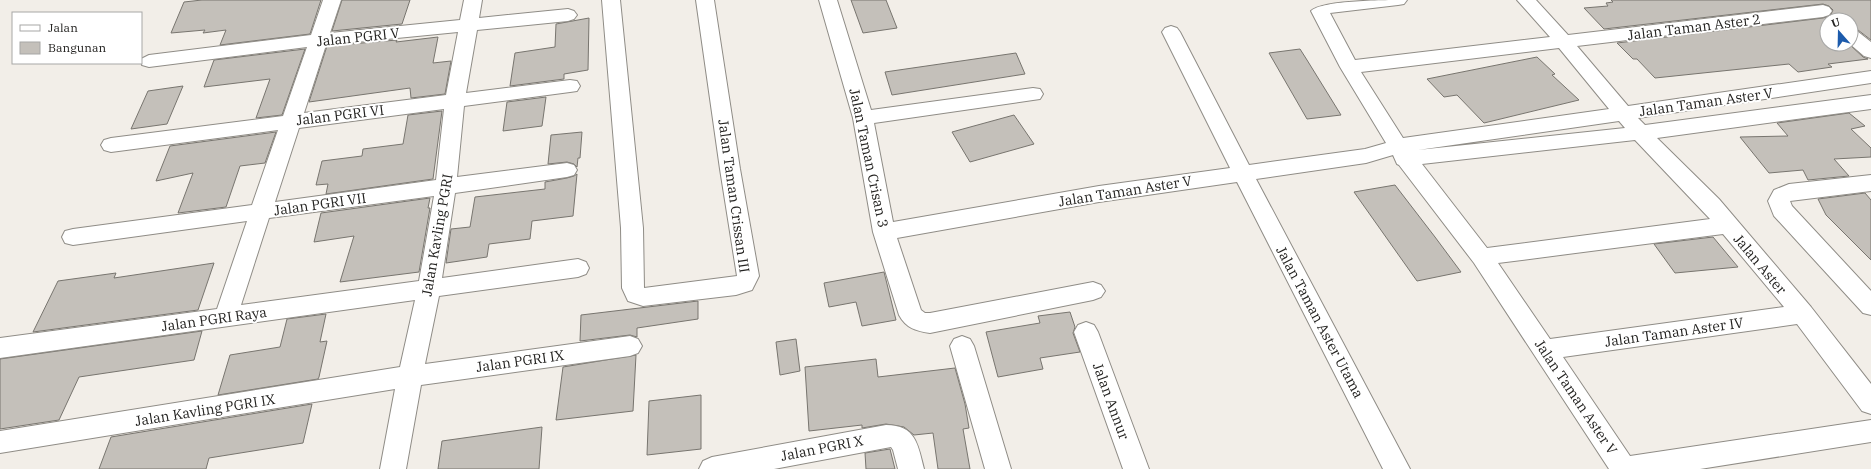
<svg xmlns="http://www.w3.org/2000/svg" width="1871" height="469" font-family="'IBM Plex Serif',serif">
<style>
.building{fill:#c4c0ba;stroke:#78756f}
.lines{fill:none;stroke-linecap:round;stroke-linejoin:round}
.minor-casing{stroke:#8f8c86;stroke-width:2}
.minor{fill:#fff;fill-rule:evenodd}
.labels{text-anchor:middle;stroke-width:4;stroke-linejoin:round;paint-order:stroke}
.street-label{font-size:14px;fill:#242321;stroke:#fff}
</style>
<rect width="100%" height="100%" fill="#f2eee8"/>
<path class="building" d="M202,0h119l-11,34 -90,11 6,-15 -23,3 2,-3 -34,3 13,-31z
M342,0h68l-8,24 -70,7z
M851,0h35l11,28 -34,5z
M1611,0h260v40l-13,-10 -7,-2v-8h-24v24h22l14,13 5,2 -40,5 4,3 -34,5 -9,-8 -134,14 -18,-19h-4l-16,-16 206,-25 7,-2 3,-6 -4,-4 -6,-2 -219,25 -20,-21 24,-2 -2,-3 7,-1z
M589,18l-1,52 -24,4v5l-54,7 5,-33 40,-6 1,-23z
M438,37l-5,26 18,-2 -6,33 -34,4 -1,-10 -101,14 18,-56 70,-6 -1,2z
M305,49l-23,66 -26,3 14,-39 -66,8 10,-27z
M1300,49l7,11 34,55 -34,4 -38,-66z
M1016,53l9,21 -133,21 -7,-23z
M1537,57l18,17 -3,1 27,25 -95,23 -27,-28 -13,2 -17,-18z
M183,86l-16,38 -36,5 17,-38z
M546,97l-4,29 -39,5 4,-29z
M442,111l-9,68 -107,15 2,-10 -12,1 6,-24 40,-5 1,-7 40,-5 5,-29z
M1849,113l16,13 -14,3 20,19v9l-37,2 15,17 -41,4 -5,-10 -34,3 -29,-36 48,-1 -11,-13z
M1014,115l20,29 -64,18 -18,-30z
M276,132l-11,31 -25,3 -14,41 -48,6 15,-40 -37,8 14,-35z
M582,132l-2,26h-2l-1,9 -3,-3 -7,-2 -19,2 3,-29z
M577,174l-4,42 -41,5 -2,18 -41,5 -2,13 -41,6 5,-34 19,-2 5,-30 70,-8v-7l22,-4 7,-2z
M1395,185l40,52 26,35 -44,9 -63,-89z
M1865,193l6,7v60l-45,-45 -8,-16z
M430,198l-2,10h2l-11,64 -79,10 14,-46 -40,6 7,-29z
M1713,237l25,30 -63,6 -21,-29z
M214,263l-16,47 -165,22 25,-51 58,-8 -2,5z
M884,272l12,48 -34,6 -6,-24 -27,5 -5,-24z
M698,301v18l-61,9v9l-7,-2 -50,6 1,-26z
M1070,312l5,15 -2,6 7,19 -40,6 3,11 -45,8 -12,-45 54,-9 -2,-7z
M326,314l-6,28 7,-1 -8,36 -1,2 -100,16 12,-40 50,-8 7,-28z
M202,331l-8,29 -115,17 -20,43 -59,9v-70z
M796,339l4,32 -20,4 -4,-33z
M636,355l-3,56 -77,9 7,-53z
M876,359l2,18 77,-9 10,36 4,24 -6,1 7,40h-32l-5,-36 -19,2 -10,-8 -18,-3 -24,4v-3l-53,6 -4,-64z
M701,395v54l-54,6 2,-54z
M312,404l-9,39 -94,15 -3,11h-107l12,-32z
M542,427l-3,42h-101l4,-28z
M890,449l5,20h-29l-1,-16z"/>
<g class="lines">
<g class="minor-casing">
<path id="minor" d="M323,0h18l-11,33 130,-13 4,-20h18l-3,18 89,-9 6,2 3,4 -3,4 -6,2 -91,9 -11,63 104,-13 7,1 3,5 -3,5 -7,1 -106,14 -7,71 110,-14 7,2 3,5 -3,5 -7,2 -112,16 -13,85 136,-19 8,3 3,6 -3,6 -8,3 -139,19 -14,68 205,-28 8,3 4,7 -4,7 -8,3 -209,29 -15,84h-26l15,-80 -395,64v-22l400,-64 15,-67 -415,58v-20l217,-29 30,-88 -174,24 -8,-2 -3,-6 3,-6 8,-2 179,-24 26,-75 -167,22 -7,-2 -3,-5 3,-5 7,-2 172,-22 24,-69 -158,20 -7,-2 -1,-6 8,-4 162,-20zM458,32l-12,63 -142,18 22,-68zM444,109l-8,71 -161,22 24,-74zM434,196l-15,85 -178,24 28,-87z
M602,0h18l23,228 1,60 93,-12 -17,-107 -24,-169h18l26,169 19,107 -7,14 -16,5 -93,11 -15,-5 -6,-13 -1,-60z
M819,0h18l34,110 162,-22 7,1 3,5 -3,5 -7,1 -159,23 19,99 206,-36 131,-18 -68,-136 3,-4 6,-2 6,2 3,4 69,133 116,-16 21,-6 -46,-76 -29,-56c11,-11 76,-11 96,-11l-3,4 -6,1 -68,8 25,47 195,-23 -33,-37h19l32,35 255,-30 6,2 3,4 -3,4 -6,2 -246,29 51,60 243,-35v12l-233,35 7,7 226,-30v14l-214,29 62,61 92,108 60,77v30l-9,-3 -65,-87 -234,33 67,99 241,-36v22l-171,27h-91l-135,-206 -75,-98 -2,-1 -4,-9 -27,8 -110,16 154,290h-27l-146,-287 -138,20 -202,36 24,72 4,3h5l163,-31 8,3 4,6 -4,6 -8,3 -163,33c-14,-2 -24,-5 -31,-18l-26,-83 -20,-114zM1559,48l50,61 -206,29 -42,-66zM1619,121l6,7 -207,22zM1635,140l75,79 -223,29 -65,-84zM1723,234l61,73 -234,32 -52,-76z
M1851,29l6,2 14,11v16l-7,-2 -14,-12z
M1871,175v16l-81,10 2,5 79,85v24l-8,-2 -89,-97 -6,-15 6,-11 15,-6z
M1086,322l8,3 4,7 51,137h-26l-49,-137 4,-7z
M962,336l8,3 4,7 37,123h-26l-35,-123 4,-7z
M886,425c30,0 32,20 38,44h-26l-5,-19 -2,-3 -117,22h-75l4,-8 9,-4z"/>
</g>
<use href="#minor" class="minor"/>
</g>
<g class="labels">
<g class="street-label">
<text transform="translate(1694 27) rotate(-7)" y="5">Jalan Taman Aster 2</text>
<text transform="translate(358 37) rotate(-6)" y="5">Jalan PGRI V</text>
<text transform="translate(1706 102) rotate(-8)" y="5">Jalan Taman Aster V</text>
<text transform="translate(340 115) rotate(-7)" y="5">Jalan PGRI VI</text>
<text transform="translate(869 158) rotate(78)" y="5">Jalan Taman Crisan 3</text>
<text transform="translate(1125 191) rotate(-9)" y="5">Jalan Taman Aster V</text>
<text transform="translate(734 196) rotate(82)" y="5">Jalan Taman Crissan III</text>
<text transform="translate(320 204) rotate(-8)" y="5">Jalan PGRI VII</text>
<text transform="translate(437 235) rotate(-80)" y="5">Jalan Kavling PGRI</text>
<text transform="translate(1760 264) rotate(50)" y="5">Jalan Aster</text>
<text transform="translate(214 319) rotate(-8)" y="5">Jalan PGRI Raya</text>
<text transform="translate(1320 322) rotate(62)" y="5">Jalan Taman Aster Utama</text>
<text transform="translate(1674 332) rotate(-8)" y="5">Jalan Taman Aster IV</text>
<text transform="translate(520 361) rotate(-8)" y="5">Jalan PGRI IX</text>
<text transform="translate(1576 397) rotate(56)" y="5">Jalan Taman Aster V</text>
<text transform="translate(1111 401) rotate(70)" y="5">Jalan Annur</text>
<text transform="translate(205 410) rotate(-9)" y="5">Jalan Kavling PGRI IX</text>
<text transform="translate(822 448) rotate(-11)" y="5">Jalan PGRI X</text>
</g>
</g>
<rect x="12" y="12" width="130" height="52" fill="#ffffff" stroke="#a7a7a6"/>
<rect x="20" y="25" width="20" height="6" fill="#ffffff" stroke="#a7a7a6"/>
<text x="48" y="32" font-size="12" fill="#242321">Jalan</text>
<rect x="20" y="42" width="20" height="12" fill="#c4c0ba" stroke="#a7a7a6"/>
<text x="48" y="52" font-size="12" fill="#242321">Bangunan</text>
<g transform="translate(1839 32) rotate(340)"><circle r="19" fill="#ffffff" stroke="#a7a7a6"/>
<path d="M0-3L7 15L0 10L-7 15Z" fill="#1c5bac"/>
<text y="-6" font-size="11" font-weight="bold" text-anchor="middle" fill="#242321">U</text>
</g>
</svg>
